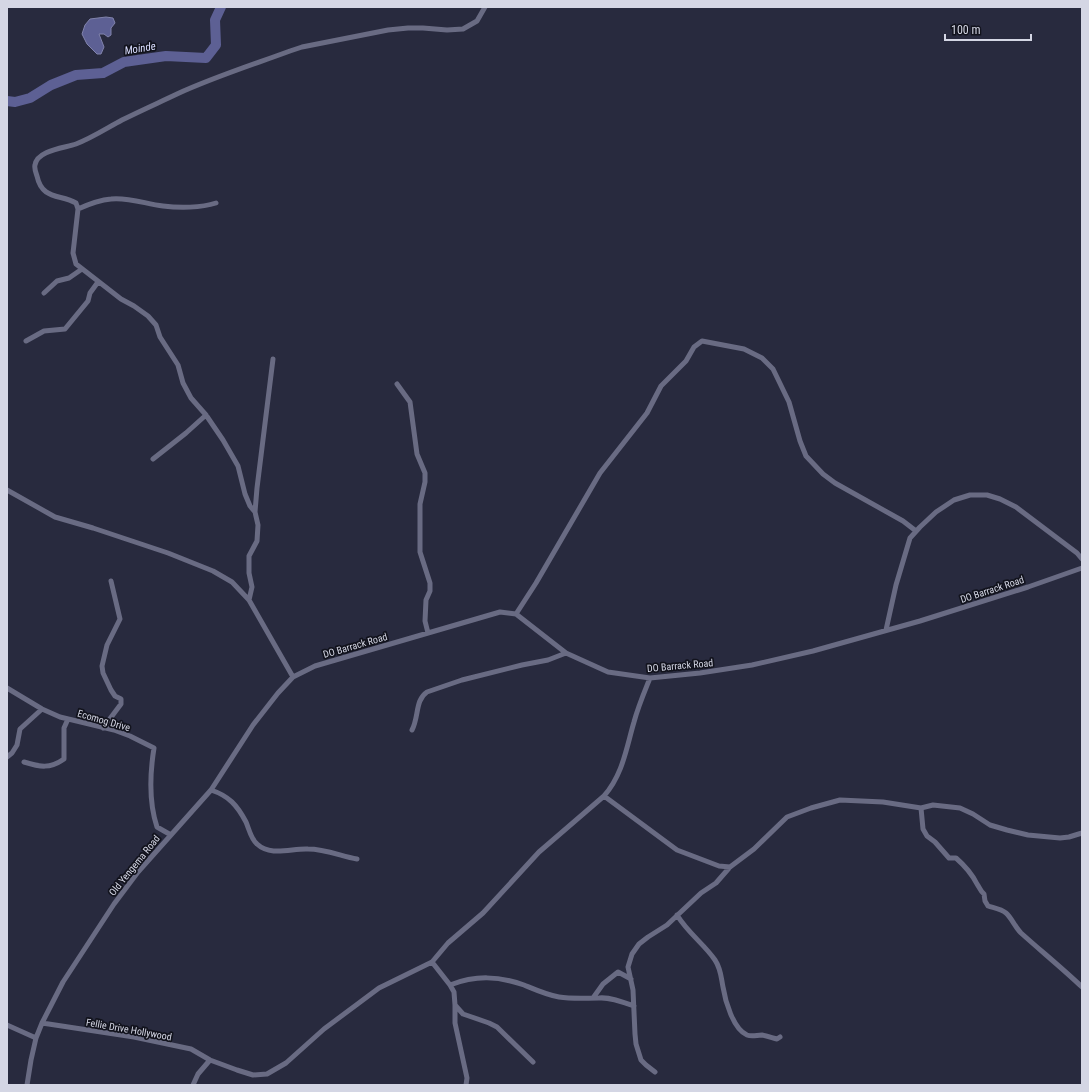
<svg xmlns="http://www.w3.org/2000/svg" width="1089" height="1092" font-family="'Roboto Condensed',sans-serif">
<style>
.water{fill:#5d6094;stroke:#8183ac}
.lines{fill:none;stroke-linecap:round;stroke-linejoin:round}
.river{stroke:#5d6094;stroke-width:10}
.minor{stroke:#696b83;stroke-width:5}
.labels{text-anchor:middle;stroke-width:3.5;stroke-linejoin:round;paint-order:stroke}
.street-label{font-size:10px;fill:#d4d6e4;stroke:#12131d}
.water-label{font-size:11px;font-style:italic;fill:#dadeff;stroke:#12131d}
</style>
<rect width="100%" height="100%" fill="#282a3e"/>
<path class="water" d="M106,17l7,1 2,5 -4,5v7l-3,2 -4,-3h-5l5,13 -3,7h-4l-10,-10 -5,-10 3,-9 5,-6z"/>
<g class="lines">
<path class="river" d="M7,101l8,1 15,-4 21,-13 25,-10 27,-2 21,-11 42,-6 40,2 10,-13 -1,-25 6,-13"/>
<path class="minor" d="M78,209c11,-5 21,-9 33,-10 17,-2 35,5 52,7 16,2 38,2 53,-3
M44,293l13,-12 12,-3 13,-9
M26,341l18,-10 21,-2 23,-28 2,-8 8,-11
M397,384l13,18 7,52 8,19v9l-5,22v48l10,31v8l-4,9 -1,21 3,12
M153,459l33,-26 20,-18
M7,490l48,27 38,11 75,25 45,18 19,11 17,18 44,77
M255,512l-5,-6 -5,-12 -7,-28 -15,-26 -17,-25 -15,-17 -8,-15 -5,-18 -18,-28 -4,-12 -8,-9 -14,-10 -13,-7 -45,-35 -3,-11 5,-44 -2,-6c-16,-9 -34,-3 -39,-27 -1,-3 -3,-8 -2,-11 2,-15 30,-17 41,-21 16,-6 31,-16 46,-24 18,-9 36,-17 55,-26 37,-17 75,-29 113,-43l12,-4 86,-17 20,-2h15l24,2 16,-1 14,-8 8,-14
M249,600l3,-13 -3,-14v-17l8,-15 1,-16 -3,-13 2,-24 16,-129
M516,614l20,-31 64,-110 47,-60 14,-27 25,-25 8,-14 8,-6 42,8 18,9 11,11 16,33 11,39 6,15 17,18 12,9 68,38 13,10
M886,630l10,-45 14,-47 10,-11 16,-15 18,-12 16,-5h17l13,4 16,8 61,46 5,6
M7,688l35,21 18,8 54,13 16,6 24,12c-4,25 -5,55 3,79l14,8
M103,728l18,-24v-5l-6,-3 -4,-6 -8,-17 -1,-7 5,-21 13,-26 -9,-38
M412,730c7,-13 3,-30 15,-38l35,-12 60,-15 26,-5 18,-7
M7,757l5,-4 5,-8 3,-16 22,-20
M24,762c16,5 26,7 40,-3v-31l4,-9
M211,790c18,6 26,15 35,32 3,7 5,17 11,22 14,13 35,4 51,5 17,0 33,7 49,10
M604,796l73,54 42,16 11,1
M921,808l2,21 4,7 8,6 14,16h7c8,7 16,16 21,26 3,4 3,7 7,10l1,7 3,5c6,2 13,3 18,7 5,4 9,14 15,20 20,18 41,35 61,54
M677,915c11,18 27,29 38,45 6,9 6,17 8,27 2,13 10,42 24,48 5,2 10,0 15,0 5,1 11,3 15,4l3,-2
M432,962l18,23 4,7 1,13 8,9 26,9 8,4 36,35
M450,985c26,-10 48,-9 74,0 12,5 23,10 35,12 13,2 26,1 40,1 11,-1 24,4 35,8
M593,998l10,-14 15,-12 13,7
M455,1005v18l12,55 -1,7
M42,1023l92,14 57,12 19,11 27,10 16,5 14,-1 19,-11 38,-34 55,-41 53,-26 16,-19 35,-30 56,-61 65,-56c19,-22 22,-47 30,-74 4,-15 10,-29 16,-44
M7,1025l29,13
M655,1072l-9,-7 -5,-5 -5,-16 -1,-10 -2,-44 -5,-23 4,-13 7,-10 9,-7 19,-12 34,-32 15,-10 14,-16 24,-18 33,-32 24,-9 29,-8 43,2 38,6 12,-3 27,3 13,6 17,11 17,5 21,5 32,3 9,-1 13,-4
M27,1085l4,-25 5,-22 6,-15 21,-41 51,-78 24,-32 73,-82 42,-65 25,-32 15,-16 22,-11 185,-54 16,2 50,39 42,19 42,6 50,-5 52,-8 61,-14 107,-30 108,-34 54,-19
M193,1085l5,-11 12,-14"/>
</g>
<g class="labels">
<g class="street-label">
<text transform="translate(992 589) rotate(-18)" y="4">DO Barrack Road</text>
<text transform="translate(355 645) rotate(-16)" y="4">DO Barrack Road</text>
<text transform="translate(680 665) rotate(-5)" y="4">DO Barrack Road</text>
<text transform="translate(104 720) rotate(16)" y="4">Ecomog Drive</text>
<text transform="translate(134 865) rotate(-51)" y="4">Old Yengema Road</text>
<text transform="translate(129 1029) rotate(10)" y="4">Fellie Drive Hollywood</text>
</g>
<g class="water-label">
<text transform="translate(140 48) rotate(-9)" y="4">Moinde</text>
</g>
</g>
<rect width="1089" height="1092" fill="none" stroke="#d4d6e4" stroke-width="16"/>
<path d="M945 34v6h86v-6" fill="none" stroke="#d4d6e4" stroke-width="2"/>
<text x="951" y="34" font-size="12" fill="#d4d6e4" stroke="#12131d" stroke-width="3" paint-order="stroke">100 m</text>
</svg>
